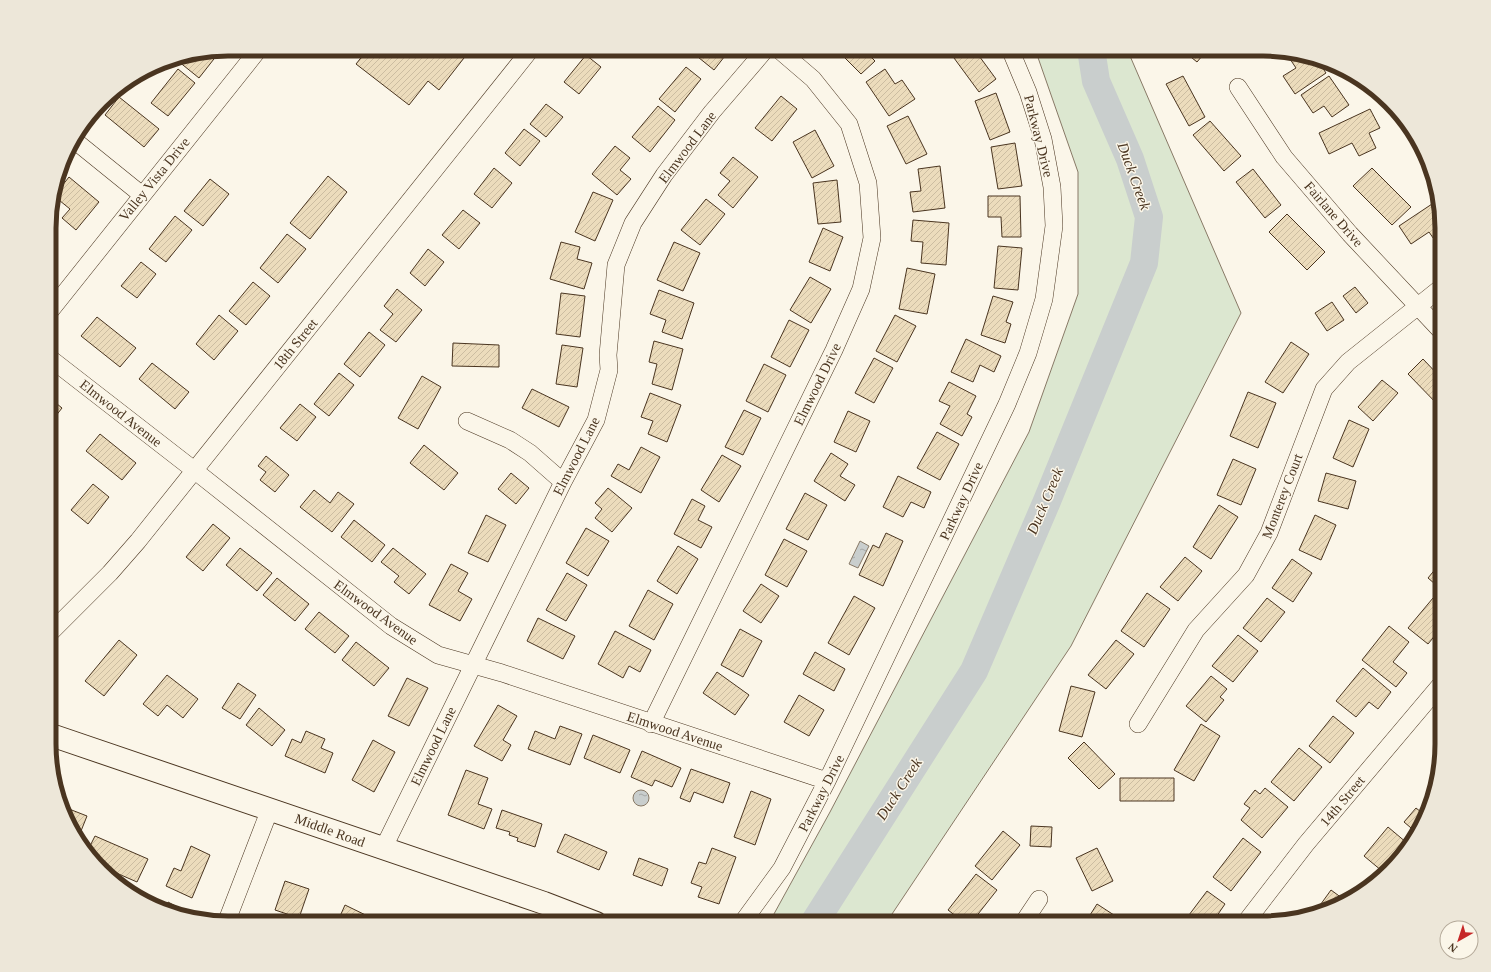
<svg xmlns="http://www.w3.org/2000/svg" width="1491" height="972" font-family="Georgia,serif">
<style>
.park{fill:#dce7d0;stroke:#887966}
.water{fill:url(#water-ripples);stroke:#887966}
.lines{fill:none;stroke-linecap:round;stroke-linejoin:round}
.river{stroke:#c9cecd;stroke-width:28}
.building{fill:url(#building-hatch);stroke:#4a3520}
.minor-casing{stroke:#4a3520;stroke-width:18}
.major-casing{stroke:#4a3520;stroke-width:24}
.minor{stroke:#fbf6e9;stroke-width:17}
.major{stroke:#fbf6e9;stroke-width:22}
.labels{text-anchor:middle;stroke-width:3;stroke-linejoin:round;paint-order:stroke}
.street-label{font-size:14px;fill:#4a3520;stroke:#fbf6e9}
.water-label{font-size:15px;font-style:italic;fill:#4a3520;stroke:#fbf6e9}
.rim{fill:none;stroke:#4a3520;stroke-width:5}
</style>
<defs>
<pattern id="water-ripples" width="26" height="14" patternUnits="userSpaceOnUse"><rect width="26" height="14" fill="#c9cecd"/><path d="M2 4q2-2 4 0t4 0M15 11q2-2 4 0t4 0" fill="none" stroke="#a5a8a6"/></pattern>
<pattern id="building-hatch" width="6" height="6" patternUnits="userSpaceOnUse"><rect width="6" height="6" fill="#ecdcbc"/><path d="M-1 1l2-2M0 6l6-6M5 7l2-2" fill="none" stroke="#ccbda1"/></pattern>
</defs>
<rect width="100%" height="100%" fill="#fbf6e9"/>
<path class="park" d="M1035,49h92l114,264 -170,333 -185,277h-117l61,-111 199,-380 49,-138v-122z"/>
<path class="water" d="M860,541l9,5 -11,22 -9,-4z
M633 798a8 8 0 1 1 16 0a8 8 0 1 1-16 0Z"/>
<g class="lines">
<path class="river" d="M814,923l160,-252 73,-170 97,-238 5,-46 -19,-58 -34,-78 -5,-32"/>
</g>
<path class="building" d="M368,49h103l-32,41 -11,-9 -19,24 -53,-41z
M598,49h14l-5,7z
M688,49h36l4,3 -14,18z
M836,49h27l12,12 -14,13z
M967,49h7l22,30 -17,13 -25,-34z
M1181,49h27l-11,13z
M221,50l-22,28 -21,-17 3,-3z
M1286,53l30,5 10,15 -31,21 -12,-18 13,-8z
M586,55l15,12 -22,27 -15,-12z
M686,67l15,12 -26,33 -16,-13z
M178,69l17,14 -27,33 -17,-13z
M885,69l10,15 7,-4 13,19 -26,17 -23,-34z
M1183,76l22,41 -16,9 -23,-42z
M1329,76l20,29 -17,12 -8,-11 -11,7 -12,-18z
M996,93l14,39 -20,8 -15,-39z
M781,96l16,13 -25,32 -17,-13z
M119,97l40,32 -15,18 -39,-32z
M546,104l17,13 -17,20 -16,-13z
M658,106l17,14 -25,32 -18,-15z
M1370,109l10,19 -11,5 7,15 -17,8 -7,-13 -23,11 -10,-21z
M908,116l19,38 -21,10 -19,-38z
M1210,121l31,35 -17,15 -31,-36z
M524,129l16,12 -20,25 -15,-13z
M815,130l19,36 -22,12 -19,-36z
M1015,143l7,43 -24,3 -7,-42z
M615,146l15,12 -10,12 11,9 -14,16 -25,-21z
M733,157l25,20 -25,31 -15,-13 12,-14 -10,-8z
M940,166l5,42 -32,4 -3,-20 11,-1 -3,-22z
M494,168l18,15 -20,25 -18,-14z
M1372,168l39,39 -19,18 -39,-39z
M1253,169l28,36 -16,13 -29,-36z
M328,176l19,16 -37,47 -20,-16z
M69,177l30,25 -23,28 -14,-12 8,-9 -16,-13z
M210,179l19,15 -26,32 -19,-15z
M837,180l4,42 -23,2 -5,-41z
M593,192l20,8 -18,41 -20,-9z
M988,196h32l1,41h-19l-1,-20h-13z
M706,199l19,15 -25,31 -19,-15z
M1435,202l4,7 3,8v25l-4,3 -9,-13 -18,12 -12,-18z
M463,210l17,13 -21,26 -17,-14z
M1287,214l38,38 -18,18 -38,-38z
M175,216l17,14 -26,32 -17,-13z
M913,220l36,3 -3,42 -25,-2 2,-21 -12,-1z
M823,228l20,9 -13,34 -21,-9z
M287,234l19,15 -28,34 -18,-15z
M561,242l19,5 -3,12 15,4 -8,26 -34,-10z
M674,242l26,11 -17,38 -26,-11z
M998,246l24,2 -4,42 -24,-2z
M428,249l16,13 -19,24 -15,-13z
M141,262l15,12 -19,24 -16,-12z
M907,268l28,6 -8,40 -28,-5z
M810,277l21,12 -20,34 -21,-13z
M253,282l17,14 -24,29 -17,-14z
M1355,287l13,16 -12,10 -13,-17z
M397,289l25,21 -26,32 -16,-12 13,-16 -9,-8z
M659,290l35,13 -12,36 -20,-7 4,-12 -16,-6z
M561,293l24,3 -5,41 -24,-3z
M993,296l20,6 -7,20 5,2 -6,19 -24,-8z
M1332,302l12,18 -17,11 -12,-18z
M219,315l19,16 -24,29 -18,-16z
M895,315l21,11 -19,36 -21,-11z
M97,317l39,31 -16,19 -39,-31z
M789,320l20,10 -19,37 -19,-10z
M369,332l16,13 -25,32 -16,-13z
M966,339l35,17 -7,16 -14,-7 -7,17 -22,-10z
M654,341l29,8 -11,41 -20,-6 5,-20 -8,-2z
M1291,342l18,12 -26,39 -18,-11z
M453,343l46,2v22l-47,-1z
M562,345l21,3 -6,39 -21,-3z
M874,358l19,10 -19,35 -19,-10z
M1423,359l19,20 -1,29 -33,-34z
M152,363l37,29 -14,17 -36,-30z
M764,364l22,11 -18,37 -22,-11z
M339,373l15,12 -25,31 -15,-12z
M422,376l19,11 -23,42 -20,-11z
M1382,380l16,13 -25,28 -15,-14z
M949,382l27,14 -9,18 5,3 -10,19 -22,-12 10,-18 -11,-5z
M532,389l37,18 -10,20 -37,-19z
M1248,392l28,11 -18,45 -28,-12z
M650,393l31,12 -14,37 -19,-8 5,-13 -12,-4z
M51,399l11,9 -11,14z
M300,404l16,13 -19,24 -17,-13z
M744,410l17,8 -18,37 -18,-8z
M848,411l22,10 -14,31 -22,-10z
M1349,420l20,9 -16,38 -20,-9z
M937,432l22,12 -19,36 -23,-12z
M100,434l36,29 -14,17 -36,-29z
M424,445l34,28 -14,17 -34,-27z
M641,447l19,10 -19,36 -30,-17 7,-12 11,6z
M831,453l17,11 -8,12 15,9 -10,16 -31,-20z
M722,455l19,11 -22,36 -18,-12z
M266,456l23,19 -14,17 -15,-12 6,-8 -8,-6z
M1233,459l23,10 -15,36 -24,-10z
M511,473l18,15 -13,16 -18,-15z
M1326,473l30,8 -8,28 -30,-8z
M898,476l33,16 -7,16 -13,-6 -8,15 -20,-10z
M93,484l16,13 -21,27 -17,-14z
M608,488l24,20 -20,24 -17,-14 7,-9 -7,-6z
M314,490l16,13 8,-11 16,12 -22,28 -32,-25z
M805,493l22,12 -19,35 -22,-11z
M692,499l13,7 -7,14 14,7 -11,21 -27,-14z
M1219,505l19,12 -27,42 -18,-12z
M486,515l20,10 -18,37 -20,-9z
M1315,515l21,10 -15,35 -22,-10z
M354,520l31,25 -13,17 -31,-25z
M213,524l17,14 -27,33 -17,-14z
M586,528l23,13 -21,35 -22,-13z
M886,533l17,8 -20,45 -24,-11 14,-30 6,3z
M784,539l23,12 -20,36 -22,-12z
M678,546l20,13 -21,35 -20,-13z
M240,548l32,25 -15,18 -31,-26z
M393,548l33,26 -17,20 -15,-12 5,-6 -18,-14z
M1185,557l17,14 -24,30 -18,-14z
M1292,559l20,14 -19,29 -21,-14z
M1442,561v29l-14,-12z
M451,564l17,9 -10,18 14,8 -12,22 -31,-16z
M567,573l20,12 -21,36 -20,-11z
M277,578l32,26 -14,17 -32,-26z
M761,584l18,12 -18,27 -18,-12z
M648,590l25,14 -19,36 -25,-14z
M1147,593l23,16 -26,38 -23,-16z
M854,596l21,12 -26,47 -21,-12z
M1267,598l18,14 -24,30 -18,-14z
M1433,598l9,7v22l-14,17 -20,-16z
M319,612l30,24 -14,17 -30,-24z
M538,618l37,18 -12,23 -36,-18z
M1389,626l20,16 -16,20 14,11 -11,14 -34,-27z
M740,629l22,12 -19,36 -22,-12z
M615,631l36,19 -11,22 -11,-6 -6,12 -25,-14z
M1238,635l20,16 -25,31 -21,-16z
M119,640l18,15 -33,41 -19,-15z
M1116,640l18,14 -28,35 -18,-14z
M356,642l33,26 -15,18 -32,-26z
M815,652l30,17 -11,22 -31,-17z
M1363,668l28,24 -13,17 -9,-7 -13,15 -20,-16z
M717,672l32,23 -14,20 -32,-22z
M167,675l31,24 -15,19 -16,-13 -9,11 -15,-12z
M1211,676l16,13 -7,8 4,3 -18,22 -20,-16z
M407,678l21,10 -19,38 -21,-10z
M238,683l18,12 -16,24 -18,-11z
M1071,686l24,6 -13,45 -23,-6z
M799,695l25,15 -15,26 -25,-14z
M498,705l19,11 -14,24 8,5 -9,16 -28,-15z
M259,708l26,22 -13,16 -26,-21z
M1333,716l21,17 -24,30 -21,-17z
M1201,724l19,12 -26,45 -20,-11z
M560,726l22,8 -12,31 -42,-16 7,-18 20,8z
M306,731l19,8 -4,9 12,5 -8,20 -40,-17 7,-17 9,4z
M593,735l37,15 -10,23 -36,-15z
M373,740l22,12 -21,40 -22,-12z
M1084,742l31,32 -16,15 -31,-31z
M1299,748l23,19 -28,34 -23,-19z
M642,751l39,17 -9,19 -17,-7 -3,6 -21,-9z
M691,769l39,14 -7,20 -29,-11 -4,10 -10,-4z
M466,770l22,8 -10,26 14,5 -8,20 -36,-14z
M1120,778h54v23h-54z
M1265,788l23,19 -26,31 -21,-18 9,-12 -6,-4 11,-14 5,4z
M751,791l20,8 -16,46 -21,-8z
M64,807l23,9 -8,20 -6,-3z
M1416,808l10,8 -9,17 -13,-11z
M502,810l40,14 -7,23 -18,-6 1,-3 -9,-3 1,-3 -14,-4z
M1031,826l21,1 -1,20 -21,-1z
M1388,827l19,16 -25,28 -18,-15z
M1003,831l17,14 -28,35 -17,-14z
M565,834l42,18 -8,18 -42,-18z
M95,836l53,23 -11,23 -32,-14 -17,-18z
M1243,838l18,14 -30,39 -18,-14z
M191,846l19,9 -18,43 -26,-12 8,-18 7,3z
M712,848l24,9 -17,47 -21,-7 4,-10 -11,-4 8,-21 7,2z
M1097,848l16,33 -21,10 -16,-33z
M639,858l29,11 -6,17 -29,-11z
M976,874l21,16 -26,33h-6l-17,-13z
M285,881l24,8 -10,29 -24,-8z
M1331,890l15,11 -27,8 -1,-1z
M1207,891l18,13 -13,19h-29z
M168,902l19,10 -2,4 -14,-2 -8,-4z
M1097,904l20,13 -4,6h-28z
M345,905l37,18h-45z
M946,916l9,7h-14z"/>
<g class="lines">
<g class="minor-casing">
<path id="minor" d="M1238,87l46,70 66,77 92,98
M74,140l68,55
M51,310l208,-261
M51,359l143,111 197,156 47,29 64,18 325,108
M467,421l43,19 20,13 33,29
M51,632l59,-59 28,-32 393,-492
M651,724l183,-374 27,-61 11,-51 -4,-55 -19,-59 -36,-45 -35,-30
M1138,724l58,-94 50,-55 23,-42 55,-144 24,-27 94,-75
M383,849l180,-367 33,-62 13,-50 -1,-15 8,-90 17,-42 31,-48 48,-63 54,-63
M226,923l44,-114
M742,923l40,-55 45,-87 180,-377 21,-51 16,-54 10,-73 -2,-39 -9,-48 -15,-47 -18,-43
M1023,923l16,-24
M1245,923l61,-79 136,-161"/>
</g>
<g class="major-casing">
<path id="major" d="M51,735l493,168 52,20"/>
</g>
<use href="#minor" class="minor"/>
<use href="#major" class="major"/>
</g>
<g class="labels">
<g class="street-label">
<text transform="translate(1039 136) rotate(76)" y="5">Parkway Drive</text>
<text transform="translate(687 147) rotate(-53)" y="5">Elmwood Lane</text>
<text transform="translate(154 179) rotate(-51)" y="5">Valley Vista Drive</text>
<text transform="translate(1334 214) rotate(49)" y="5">Fairlane Drive</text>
<text transform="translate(295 344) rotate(-51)" y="5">18th Street</text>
<text transform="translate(817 384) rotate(-64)" y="5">Elmwood Drive</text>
<text transform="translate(121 413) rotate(38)" y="5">Elmwood Avenue</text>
<text transform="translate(576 456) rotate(-63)" y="5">Elmwood Lane</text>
<text transform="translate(1282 496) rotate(-69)" y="5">Monterey Court</text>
<text transform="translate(961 501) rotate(-65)" y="5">Parkway Drive</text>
<text transform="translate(376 612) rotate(36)" y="5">Elmwood Avenue</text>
<text transform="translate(675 731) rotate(18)" y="5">Elmwood Avenue</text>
<text transform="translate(433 746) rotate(-64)" y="5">Elmwood Lane</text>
<text transform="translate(821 793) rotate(-63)" y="5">Parkway Drive</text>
<text transform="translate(1342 801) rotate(-50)" y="5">14th Street</text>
<text transform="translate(330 830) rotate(20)" y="5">Middle Road</text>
</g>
<g class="water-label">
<text transform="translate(1134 176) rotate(70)" y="5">Duck Creek</text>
<text transform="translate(1045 501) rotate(-67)" y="5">Duck Creek</text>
<text transform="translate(899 789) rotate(-57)" y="5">Duck Creek</text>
</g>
</g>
<path d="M0 0H1491V972H0ZM228 56H1263A172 172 0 0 1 1435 228V744A172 172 0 0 1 1263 916H228A172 172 0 0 1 56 744V228A172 172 0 0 1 228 56Z" fill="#ede7d9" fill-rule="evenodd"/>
<path class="rim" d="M228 56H1263A172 172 0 0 1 1435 228V744A172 172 0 0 1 1263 916H228A172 172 0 0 1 56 744V228A172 172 0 0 1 228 56Z"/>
<g transform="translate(1459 940) rotate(219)"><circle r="19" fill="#fbf6e9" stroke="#b4a999"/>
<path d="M0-3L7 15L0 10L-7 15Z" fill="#c62828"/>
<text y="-6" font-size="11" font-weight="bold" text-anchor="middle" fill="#4a3520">N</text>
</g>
</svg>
